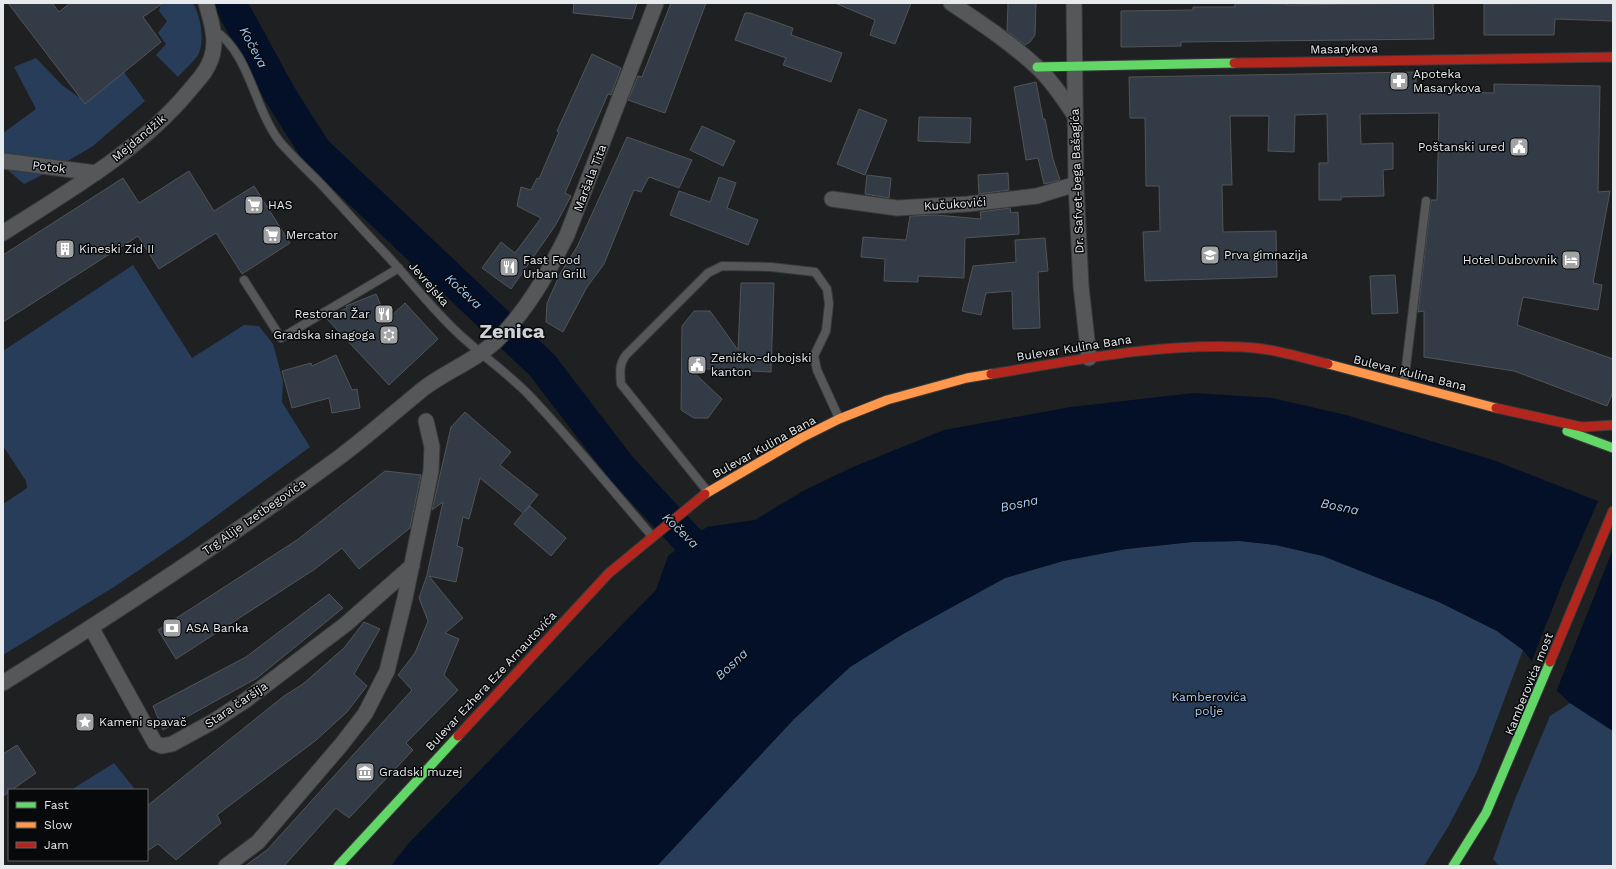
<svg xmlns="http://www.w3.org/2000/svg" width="1616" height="869" font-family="'Work Sans',sans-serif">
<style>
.green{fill:#283d59}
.water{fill:#031027}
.pier{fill:#1e2022}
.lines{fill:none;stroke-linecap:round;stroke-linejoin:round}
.river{stroke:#031027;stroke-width:32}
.building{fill:#333c46;stroke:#525456}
.lane-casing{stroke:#383b3c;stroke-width:10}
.street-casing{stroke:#383b3c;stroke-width:17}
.fast-casing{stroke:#383b3c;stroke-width:11}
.slow-casing{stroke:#383b3c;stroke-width:11}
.jam-casing{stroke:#383b3c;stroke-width:11}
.lane{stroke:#565759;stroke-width:8}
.street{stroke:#565759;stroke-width:15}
.fast{stroke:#63d668;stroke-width:9}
.slow{stroke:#ff974d;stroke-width:9}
.jam{stroke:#b3261e;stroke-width:9}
.labels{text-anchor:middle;stroke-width:3;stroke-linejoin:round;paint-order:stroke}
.street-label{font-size:12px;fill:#e7eaec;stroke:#08090b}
.poi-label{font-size:12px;fill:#e7eaec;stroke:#08090b;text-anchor:start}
.park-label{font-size:12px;fill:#aacefc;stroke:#08090b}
.water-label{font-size:13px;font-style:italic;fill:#a3c7f5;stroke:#08090b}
.town-label{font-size:20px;font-weight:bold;fill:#ced2d8;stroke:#08090b}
</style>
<rect width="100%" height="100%" fill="#1e2022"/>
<path class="green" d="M161,3h32c7,12 12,36 6,50 -4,8 -15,17 -21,24l-22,-22 10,-11 -8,-11 9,-12 -8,-10z
M36,58l26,27 22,16 39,-30 22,30 -52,45 -37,22 -32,16 -21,-18v-33l33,-24 -22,-42z
M133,265l59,93 52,-33 15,1 14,18 10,37 -1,21 28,45 -121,89 -75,51 -111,68v-151l24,-16 -1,-7 -23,-35v-95z
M1240,541l36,4 47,11 116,46 58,29 26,19 -46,122 -29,55 -24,39h-767l137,-147 56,-52 53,-33 102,-56 58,-17 63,-12 66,-7z
M1570,703l43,28v135h-114l-6,-7 22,-60 35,-83z
M114,763l20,25 -3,2h-60z"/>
<path class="water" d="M1194,393l78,5 74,17 147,45 120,47v224l-43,-28 -16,-15 -31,-38 -26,-19 -58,-29 -116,-46 -47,-11 -36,-4 -48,1 -66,7 -63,12 -58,17 -102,56 -53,33 -56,52 -137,147h-266l17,-22 248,-254 12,-34 39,-29 48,-7 48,-29 50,-24 91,-37 127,-23z"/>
<path class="pier" d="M1599,499l14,6v44l-57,143 -25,-29 33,-84z"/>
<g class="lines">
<path class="river" d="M230,3l49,90 36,57 227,215 79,103 67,72 36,25"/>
</g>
<path class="building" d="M8,3h44l7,9 11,-9h93l-20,14 18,25 -76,62z
M574,3h63l-5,16 -59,-6z
M671,3h35l-41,110 -37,-13 10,-24 4,1z
M835,3h76l-16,41 -25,-9 5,-15z
M1008,3h28l-1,32 -5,7 -5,3 -18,-14z
M1235,3l52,1v1l146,-2 1,36 -253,3v4l-60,1v-36l72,-1v-3h42z
M1613,3v18l-58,-2 -1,16h-70v-31z
M745,13h5l43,15 -2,7 51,18 -11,29 -48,-17 3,-7 -51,-18z
M592,54l29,14 -10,27 -3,-1 -43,99 6,3 -16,30 -44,63 -29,-21 19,-26 14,11 26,-35 -24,-12 4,-19 10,3 6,-12 2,1 20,-47 -2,-1z
M1416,72v19l78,2v-9l106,2 -2,106 12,-1 -17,92 9,2 -4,25 -75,-13 -6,28 96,34v33l-6,14 -93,-35 -90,-14v-46l-6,1 13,-112h6l2,-87 -79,1 1,30 32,-1v26l-10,1 1,26 -43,1v3h-22v-37h9l-1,-49 -32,1 -1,37 -26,-1 1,-35h-39l2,69h-10l1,47 53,-1 1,46 -132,4 -2,-49 17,-1 -1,-45h-13l-1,-68h-15l-1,-41z
M1036,82l7,37h2l8,40 7,21 -16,4 -6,-26 -12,2 -12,-73z
M859,109l28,11 -22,55 -28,-11z
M919,117l52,1 -1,25 -52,-2z
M702,126l33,15 -12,25 -33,-16z
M627,137l65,23 -13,28 -30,-11 -8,15 -7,-2 -30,74 -17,23 -24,45 -17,-10 1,-19 14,-31 16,-25z
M189,171l25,40 40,-25 36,57 -48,31 -26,-41 -57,36 -21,-33 -135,86v-67l120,-77 16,25z
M1008,173l1,17 -30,4 -1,-19z
M867,175l24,3 -2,20 -24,-4z
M719,177l17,6 -9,25 31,12 -10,25 -78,-30 9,-24 31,11z
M1010,208l1,5 7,-1 1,22 -54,4 -1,40 -46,-2v6l-34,-1 1,-22 -24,-2 2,-20 43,3 4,-24 26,-1 45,4 -1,-7z
M1045,238l3,33 -10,1 2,56 -27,1 -1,-38 -26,2 -5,22 -19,-4 11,-45 43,-4 -1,-22z
M1395,275l3,38 -26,1 -2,-38z
M741,283h33l-3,89 -82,-4 33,31 -14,19h-14l-13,-8 1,-84 12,-15h16l28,39z
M376,294l11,26 18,-17 33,36 -49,46 -63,-67 21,-10 -1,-2z
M336,355l16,35 5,-1 3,19 -28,5 -3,-15 -37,10 -10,-37 29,-8 1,3z
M465,412l46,40 -11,13 38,30 -14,17 6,-6 36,32 -15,18 -37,-32 9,-11 -43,-35 -11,41 -6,-2 -6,29 6,2 -7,34 -27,-6 34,42 -18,15 14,6 -15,36 14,15 -52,53 7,7 -64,68 -13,-10 -52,58h-39l22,-16 145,-160 -14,-15 17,-22 13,-32 -9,-23 8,-23 16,-73 -11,8 19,-83z
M385,471l36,4 -11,53 -51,41 -17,-21 -27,21 -139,90 -18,-29 139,-90z
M329,594l14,14 -86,70 -94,52 -10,-24 93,-49z
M364,622l16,7 -26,45 13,12 -20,26 -32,29 -98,74 4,8 -45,37 -18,-16 -11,7v-45l137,-110 19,-12 41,-36z
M17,745l19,28 -33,23v-42z"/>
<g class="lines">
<g class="lane-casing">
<path id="lane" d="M214,30c36,23 40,79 66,112 12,14 25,26 38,39 21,22 41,45 62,67 27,28 50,59 78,85 22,21 48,39 69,60 44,46 84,96 125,143
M244,280l37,58 118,-70
M1404,383l22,-182
M708,492l-87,-108c-1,-11 -2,-20 5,-29l82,-82 14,-7 49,1 44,5 12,17 2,15 -3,27 -12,25 3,14 22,48"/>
</g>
<g class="street-casing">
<path id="street" d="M951,3c30,20 60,40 86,64 15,14 27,32 38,49
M1074,3l2,181 5,102 8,72
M3,161l93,12
M832,199l65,9 71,-4 69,-8 39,-12
M3,233c65,-42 135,-81 186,-142 8,-10 18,-19 22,-32 7,-19 0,-38 -5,-56
M92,629l63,114 7,3 10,-2 42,-23 32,-21 100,-76 66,-58
M3,683c115,-72 228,-146 338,-227 28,-21 55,-45 82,-67 23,-18 52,-28 73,-48 31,-30 52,-68 71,-106l89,-232
M226,866l32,-24 83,-97 24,-31 22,-43 18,-73 26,-127 1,-24 -6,-26"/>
</g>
<g class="fast-casing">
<path id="fast" d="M1037,67l197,-4
M1567,431l46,17
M338,866l120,-130
M1453,866l33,-53 64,-151"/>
</g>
<g class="slow-casing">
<path id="slow" d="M1328,364l168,44
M705,494l96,-56 38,-19 48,-19 80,-22 24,-4"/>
</g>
<g class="jam-casing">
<path id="jam" d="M1234,63l379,-6
M991,374c82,-13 166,-31 251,-27 29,1 58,10 86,17
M1496,408l86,19 31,-2
M1550,662l63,-151
M458,736l151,-163 96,-79"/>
</g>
<use href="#lane" class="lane"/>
<use href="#street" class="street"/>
<use href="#fast" class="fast"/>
<use href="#slow" class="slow"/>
<use href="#jam" class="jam"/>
</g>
<defs>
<g id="pharmacy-square" transform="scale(1)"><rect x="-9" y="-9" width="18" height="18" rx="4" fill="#a1a3a5" stroke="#08090b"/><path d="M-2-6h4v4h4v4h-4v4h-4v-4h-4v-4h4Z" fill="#fff"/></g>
<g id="civic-square" transform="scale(1)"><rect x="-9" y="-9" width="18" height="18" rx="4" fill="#a1a3a5" stroke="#08090b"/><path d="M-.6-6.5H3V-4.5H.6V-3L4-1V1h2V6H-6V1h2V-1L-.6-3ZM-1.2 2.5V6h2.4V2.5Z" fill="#fff"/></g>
<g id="supermarket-square" transform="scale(1)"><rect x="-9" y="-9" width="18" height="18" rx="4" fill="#a1a3a5" stroke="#08090b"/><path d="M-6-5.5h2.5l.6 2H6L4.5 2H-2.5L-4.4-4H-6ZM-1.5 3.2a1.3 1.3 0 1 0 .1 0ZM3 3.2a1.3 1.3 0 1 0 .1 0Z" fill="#fff"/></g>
<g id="building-square" transform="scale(1)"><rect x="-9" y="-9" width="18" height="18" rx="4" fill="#a1a3a5" stroke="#08090b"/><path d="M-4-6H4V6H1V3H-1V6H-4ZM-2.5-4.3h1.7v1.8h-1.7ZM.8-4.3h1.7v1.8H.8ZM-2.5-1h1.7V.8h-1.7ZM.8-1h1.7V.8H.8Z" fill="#fff"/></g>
<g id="school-square" transform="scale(1)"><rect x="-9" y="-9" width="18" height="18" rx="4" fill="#a1a3a5" stroke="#08090b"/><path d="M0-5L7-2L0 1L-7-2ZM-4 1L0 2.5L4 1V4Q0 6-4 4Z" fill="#fff"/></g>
<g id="hotel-square" transform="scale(1)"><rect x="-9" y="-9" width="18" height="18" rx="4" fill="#a1a3a5" stroke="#08090b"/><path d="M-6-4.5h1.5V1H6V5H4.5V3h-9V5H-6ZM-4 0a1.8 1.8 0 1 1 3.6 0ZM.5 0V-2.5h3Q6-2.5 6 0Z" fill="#fff"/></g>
<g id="restaurant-square" transform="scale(1)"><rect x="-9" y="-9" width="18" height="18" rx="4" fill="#a1a3a5" stroke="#08090b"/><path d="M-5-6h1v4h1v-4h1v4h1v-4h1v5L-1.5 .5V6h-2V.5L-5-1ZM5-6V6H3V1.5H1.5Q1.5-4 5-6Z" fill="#fff"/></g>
<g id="synagogue-square" transform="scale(1)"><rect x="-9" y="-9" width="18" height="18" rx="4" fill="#a1a3a5" stroke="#08090b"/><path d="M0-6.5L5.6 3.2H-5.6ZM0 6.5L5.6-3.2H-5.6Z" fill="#fff"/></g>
<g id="bank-square" transform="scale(1)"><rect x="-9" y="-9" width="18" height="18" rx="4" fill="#a1a3a5" stroke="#08090b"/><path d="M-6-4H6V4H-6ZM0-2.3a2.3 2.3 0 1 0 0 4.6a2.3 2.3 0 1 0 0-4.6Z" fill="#fff"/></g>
<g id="sight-square" transform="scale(1)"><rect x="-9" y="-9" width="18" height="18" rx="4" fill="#a1a3a5" stroke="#08090b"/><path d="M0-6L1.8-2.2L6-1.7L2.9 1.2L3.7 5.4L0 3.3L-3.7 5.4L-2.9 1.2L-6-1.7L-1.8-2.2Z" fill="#fff"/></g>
<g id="museum-square" transform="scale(1)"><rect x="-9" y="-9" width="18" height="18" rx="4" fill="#a1a3a5" stroke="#08090b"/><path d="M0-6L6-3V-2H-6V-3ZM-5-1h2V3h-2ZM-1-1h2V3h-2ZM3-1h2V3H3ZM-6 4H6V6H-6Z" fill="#fff"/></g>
</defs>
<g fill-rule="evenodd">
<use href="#pharmacy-square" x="1399" y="81"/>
<use href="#civic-square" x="1519" y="147"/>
<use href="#supermarket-square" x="254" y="205"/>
<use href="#supermarket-square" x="272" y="235"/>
<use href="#building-square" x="65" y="249"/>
<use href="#school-square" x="1210" y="255"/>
<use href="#hotel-square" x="1571" y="260"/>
<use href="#restaurant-square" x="509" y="267"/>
<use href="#restaurant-square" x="384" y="314"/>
<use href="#synagogue-square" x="389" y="335"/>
<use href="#civic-square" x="697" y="365"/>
<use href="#bank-square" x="172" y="628"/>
<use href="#sight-square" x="85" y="722"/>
<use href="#museum-square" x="365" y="772"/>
</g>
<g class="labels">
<g class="street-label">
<text transform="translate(1344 49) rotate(-1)" y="4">Masarykova</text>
<text transform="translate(139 138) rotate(-40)" y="4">Mejdandžik</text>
<text transform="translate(49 167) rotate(7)" y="4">Potok</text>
<text transform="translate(590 178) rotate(-69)" y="4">Maršala Tita</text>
<text transform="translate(1077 181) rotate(-92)" y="4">Dr. Safvet-bega Bašagića</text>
<text transform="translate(955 204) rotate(-4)" y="4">Kučukovići</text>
<text transform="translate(429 284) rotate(49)" y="4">Jevrejska</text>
<text transform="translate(1074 348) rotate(-9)" y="4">Bulevar Kulina Bana</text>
<text transform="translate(1410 373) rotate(14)" y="4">Bulevar Kulina Bana</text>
<text transform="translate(764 447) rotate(-29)" y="4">Bulevar Kulina Bana</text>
<text transform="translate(254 517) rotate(-35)" y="4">Trg Alije Izetbegovića</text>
<text transform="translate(491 681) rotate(-47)" y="4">Bulevar Ezhera Eze Arnautovića</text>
<text transform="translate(1529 684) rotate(-68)" y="4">Kamberovića most</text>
<text transform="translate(236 705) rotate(-34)" y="4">Stara čaršija</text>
</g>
<g class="poi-label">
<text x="1413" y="78">Apoteka<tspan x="1413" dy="14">Masarykova</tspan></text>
<text x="1505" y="151" text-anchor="end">Poštanski ured</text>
<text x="268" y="209">HAS</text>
<text x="286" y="239">Mercator</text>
<text x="79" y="253">Kineski Zid II</text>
<text x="1224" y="259">Prva gimnazija</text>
<text x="523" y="264">Fast Food<tspan x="523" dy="14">Urban Grill</tspan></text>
<text x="1557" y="264" text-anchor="end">Hotel Dubrovnik</text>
<text x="370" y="318" text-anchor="end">Restoran Žar</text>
<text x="375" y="339" text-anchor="end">Gradska sinagoga</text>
<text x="711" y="362">Zeničko-dobojski<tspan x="711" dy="14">kanton</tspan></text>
<text x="186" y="632">ASA Banka</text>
<text x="99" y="726">Kameni spavač</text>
<text x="379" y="776">Gradski muzej</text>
</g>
<g class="park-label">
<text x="1209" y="701">Kamberovića<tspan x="1209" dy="14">polje</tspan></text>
</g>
<g class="water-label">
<text transform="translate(254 47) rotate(62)" y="5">Kočeva</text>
<text transform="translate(464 291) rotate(43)" y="5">Kočeva</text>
<text transform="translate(1019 503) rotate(-12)" y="5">Bosna</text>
<text transform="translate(1340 506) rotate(12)" y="5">Bosna</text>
<text transform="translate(681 530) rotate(44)" y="5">Kočeva</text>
<text transform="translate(731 664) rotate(-43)" y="5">Bosna</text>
</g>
<g class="town-label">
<text x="512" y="338">Zenica</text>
</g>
</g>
<rect width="1616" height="869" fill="none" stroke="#e7eaec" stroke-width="8"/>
<rect x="8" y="789" width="140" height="72" fill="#08090b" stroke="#616365"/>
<rect x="16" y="802" width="20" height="6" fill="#63d668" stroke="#616365"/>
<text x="44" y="809" font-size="12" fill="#e7eaec">Fast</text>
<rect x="16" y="822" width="20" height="6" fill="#ff974d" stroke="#616365"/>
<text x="44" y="829" font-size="12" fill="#e7eaec">Slow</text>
<rect x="16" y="842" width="20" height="6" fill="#b3261e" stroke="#616365"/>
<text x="44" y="849" font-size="12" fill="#e7eaec">Jam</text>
</svg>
